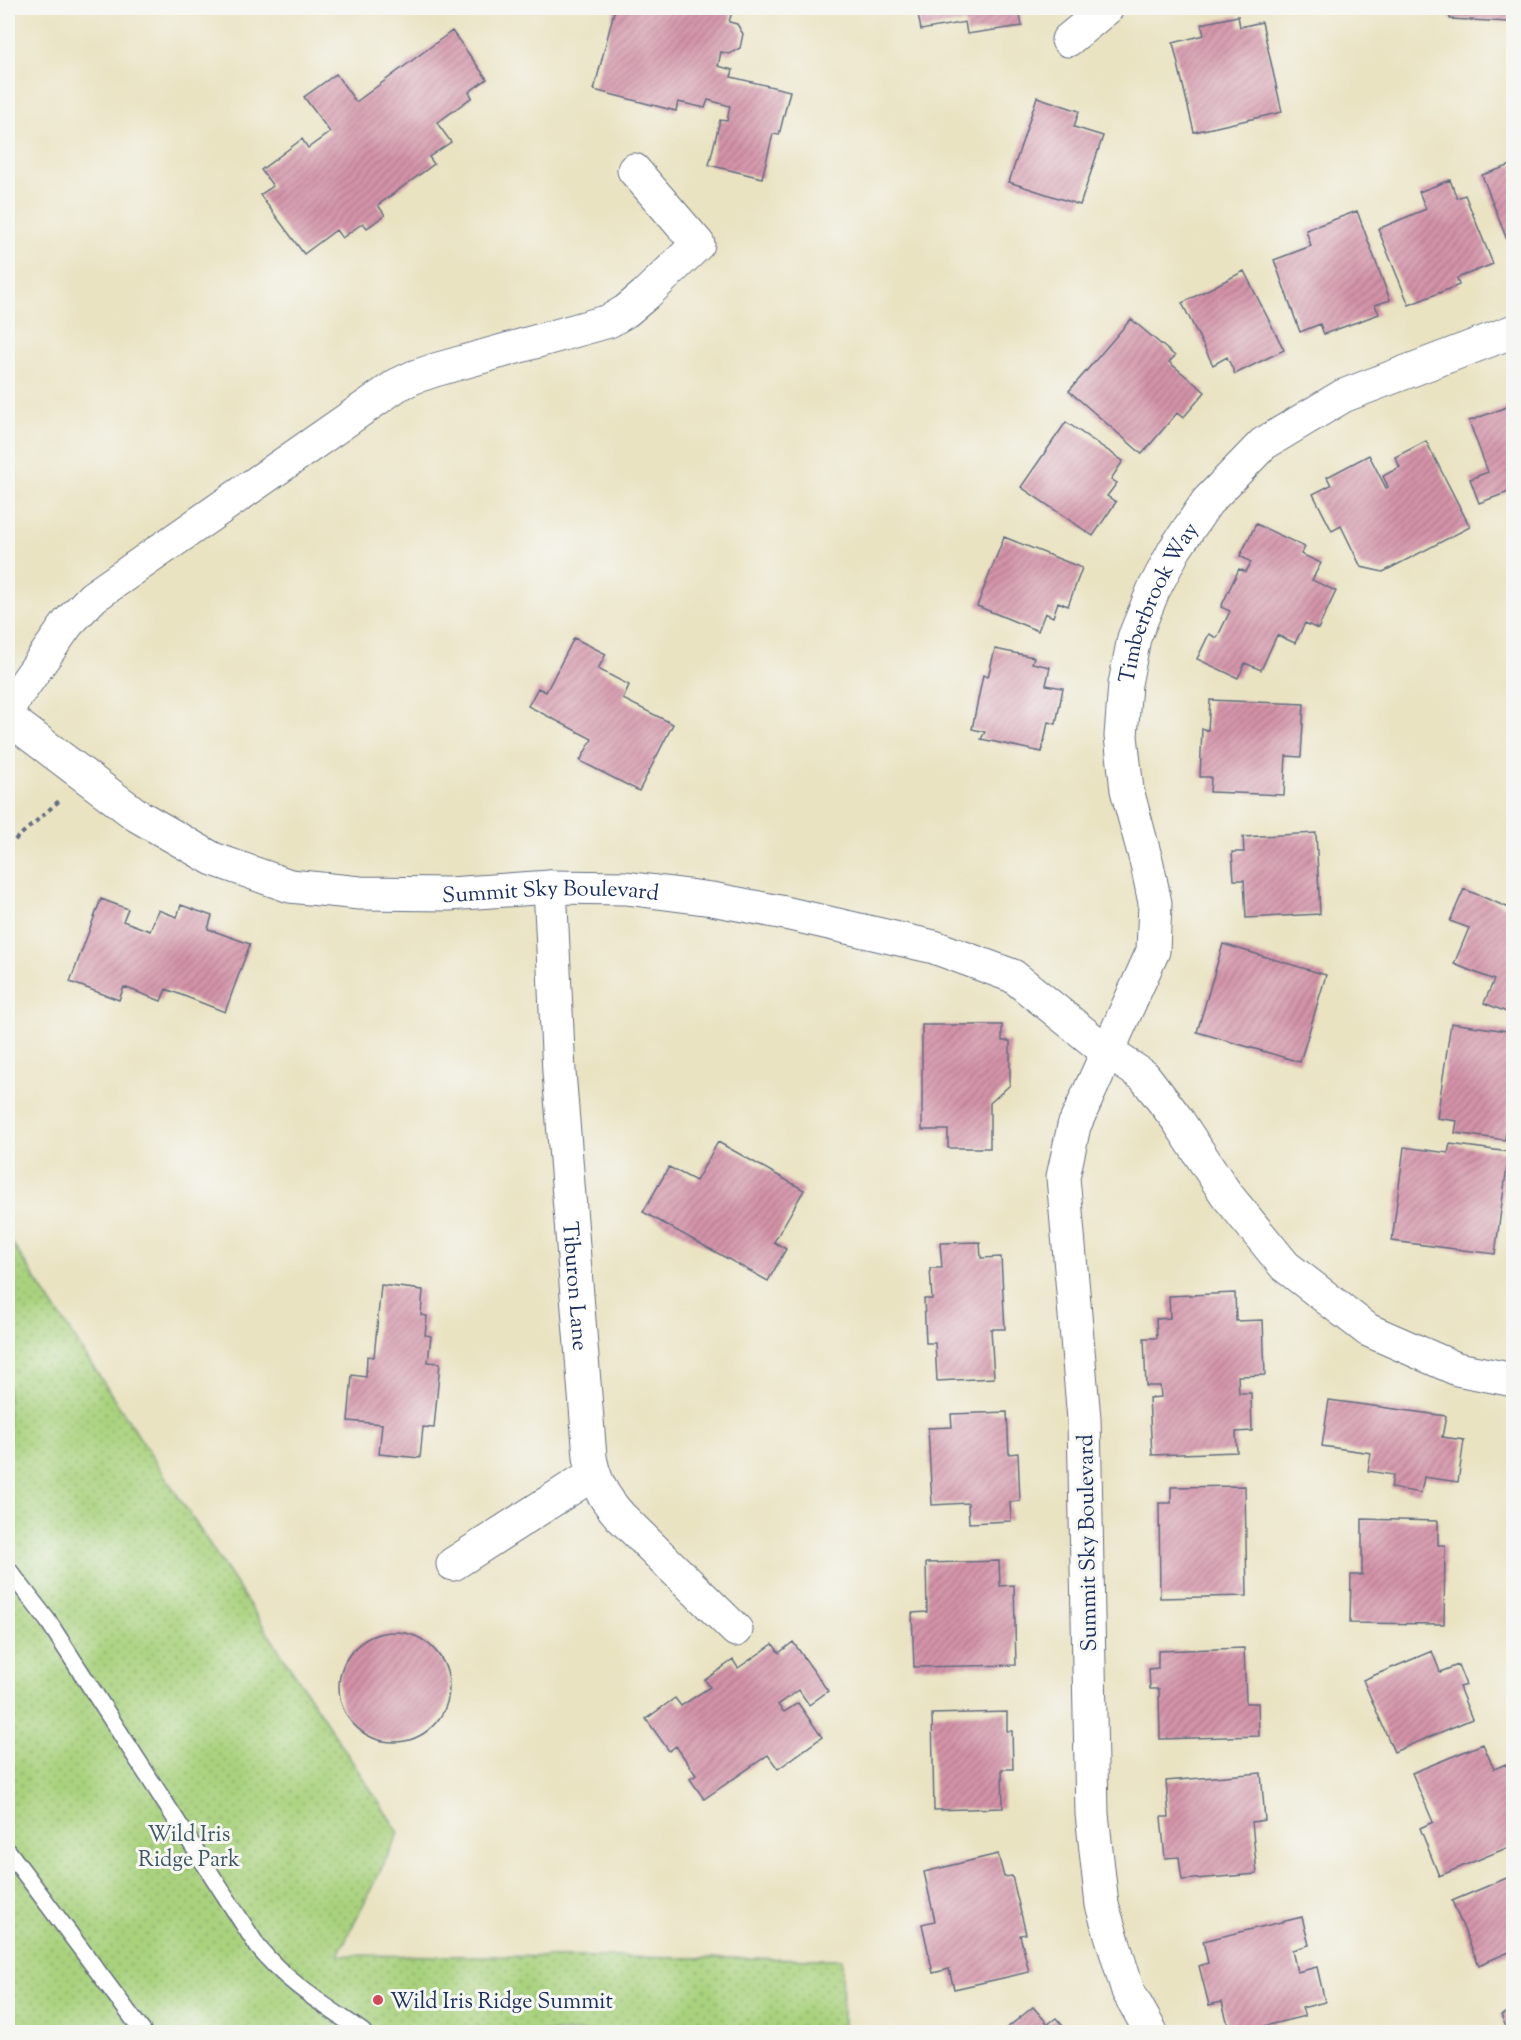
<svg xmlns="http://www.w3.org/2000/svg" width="1521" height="2040" font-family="'Sorts Mill Goudy',serif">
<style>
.park{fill:url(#park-dots);stroke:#62806e;stroke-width:1.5}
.building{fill:url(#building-hatch)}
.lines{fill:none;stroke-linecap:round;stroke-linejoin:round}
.lane-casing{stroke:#636e81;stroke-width:19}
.street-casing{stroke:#636e81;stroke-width:35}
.path{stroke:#636e81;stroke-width:4;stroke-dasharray:4.5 4.5;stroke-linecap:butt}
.lane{stroke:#fff;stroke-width:16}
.street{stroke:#fff;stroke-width:33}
.poi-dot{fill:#d1495b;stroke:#f6f6f2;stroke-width:2}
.labels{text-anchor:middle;stroke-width:6;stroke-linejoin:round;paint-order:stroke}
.street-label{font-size:22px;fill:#1b2f5e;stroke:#f6f6f2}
.park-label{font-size:22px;fill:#3e5866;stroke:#f6f6f2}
.poi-label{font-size:22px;fill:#1b2f5e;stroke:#f6f6f2;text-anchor:start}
</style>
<defs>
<pattern id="park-dots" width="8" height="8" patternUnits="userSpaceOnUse" patternTransform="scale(1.5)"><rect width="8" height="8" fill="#a9d27d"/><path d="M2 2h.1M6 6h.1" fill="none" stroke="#89ab6a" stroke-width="1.8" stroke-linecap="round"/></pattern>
<pattern id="building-hatch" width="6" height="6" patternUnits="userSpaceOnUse" patternTransform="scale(1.5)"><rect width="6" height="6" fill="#d493a8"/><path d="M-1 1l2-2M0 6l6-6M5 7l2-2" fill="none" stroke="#ab788c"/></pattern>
</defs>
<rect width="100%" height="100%" fill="#f6f6f2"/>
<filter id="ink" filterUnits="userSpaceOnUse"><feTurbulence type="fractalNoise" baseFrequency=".0167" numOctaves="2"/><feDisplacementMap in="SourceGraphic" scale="12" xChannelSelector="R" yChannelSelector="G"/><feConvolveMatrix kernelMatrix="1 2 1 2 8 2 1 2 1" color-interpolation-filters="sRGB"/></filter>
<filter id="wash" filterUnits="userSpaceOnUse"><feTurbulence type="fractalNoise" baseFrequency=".008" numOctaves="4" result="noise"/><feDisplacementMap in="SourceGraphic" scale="24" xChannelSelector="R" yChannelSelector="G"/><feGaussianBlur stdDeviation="1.35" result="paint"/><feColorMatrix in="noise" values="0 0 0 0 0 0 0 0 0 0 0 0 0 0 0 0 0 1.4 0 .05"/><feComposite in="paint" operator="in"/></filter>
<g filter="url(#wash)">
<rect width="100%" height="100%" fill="#eae3c2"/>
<path class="park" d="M8,1237l391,596 -61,122 504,4 1,73h-835z"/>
<g id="blocks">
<path class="building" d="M615,8h59l12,3 1,-3h46l-4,14 8,2 6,10 -3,14 -11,6 -8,-2 -3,14 15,4 -2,7 59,14 -11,44 -6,-1 -11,44 -53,-13 11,-45 7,1 3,-15 -22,-6 -3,8 -27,-6 -2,9 -82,-21z
M917,8h102l3,18 -55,8 -2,-12 -44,8z
M1405,8h105l-1,14 -59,-3v-8l-45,-2z
M1238,16l2,11 22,-5 20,90 -88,20 -21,-89 31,-8 -3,-11z
M452,31l35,48 -18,13 3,5 -35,26 14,19 -22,15 5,7 -56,41 7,10 -18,13 -4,-5 -21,15 -6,-8 -32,24 -44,-59 13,-9 -12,-16 41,-31 6,9 22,-16 -26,-35 32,-23 20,28z
M1037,97l42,14 -5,16 29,9 -23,69 -71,-23z
M1514,164v74l-7,2 -25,-65z
M1450,180l7,18 8,-3 28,69 -36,14 2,7 -50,20 -31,-76 48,-20 -7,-17z
M1357,211l33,89 -15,5 4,9 -55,20 -4,-10 -20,8 -26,-72 37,-14 -5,-16z
M1244,271l40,79 -49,24 -8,-17 -14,8 -31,-62z
M1131,319l44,37 -6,6 36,30 -22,26 -6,-5 -35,41 -73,-63z
M1507,407l7,15v68l-35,13 -9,-24 18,-7 -19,-51z
M1066,422l57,39 -12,18 6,4 -10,13 9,6 -23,34 -72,-49z
M1426,441l44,86 -87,45 -22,-5 -20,-41 -9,5 -19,-37 18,-9 -4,-8 42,-22 17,33 2,-1 -5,-11 17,-9 -5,-10z
M1256,524l49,23 -4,7 20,9 -9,17 24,11 -18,38 -13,-6 -10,20 -18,-8 -16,35 -16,-7 -7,15 -41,-19 12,-25 8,4 13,-27 -9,-4 18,-38 7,3 5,-10 -11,-6z
M1004,537l78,31 -14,38 -10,-4 -5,15 -8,-4 -7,18 -61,-25z
M574,638l32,16 -8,15 31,16 -6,14 50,25 -34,67 -59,-30 12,-22 -64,-33 10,-18 8,4z
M995,649l39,8 -2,6 18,4 -4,18 17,3 -7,36 -8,-2 -6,30 -61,-13 4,-7 -13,-3 11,-54 5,2z
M1210,700l94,4 -3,53 -15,-1 -2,39 -74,-3 1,-15h-11l2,-48 6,1z
M1316,833l4,81 -74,4 -2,-38h-10l-2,-28h12l-1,-15z
M1464,889l50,21v105l-30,-12 10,-23 -40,-16 15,-36 -19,-7z
M101,899l27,10 -5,12 27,10 8,-21 19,7 4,-12 31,11 -4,13 42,15 -25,68 -59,-23 -5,12 -37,-14 -5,13 -49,-18z
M1223,944l103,31 -26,87 -103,-30z
M1451,1023l63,9v63h-3l-6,45 -50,-7 2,-12 -20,-3z
M922,1025h80v16h8v44l-20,18v45h-42v-18h-26z
M718,1142l86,48 -30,52 12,7 -18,32 -125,-69 26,-45 27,14z
M1450,1144l59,8 -14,102 -103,-13 12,-94 44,6z
M980,1242l1,16 20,-1 4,72h-14l3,49 -57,3 -2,-38h-9l-2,-44h8l-2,-31h12l-2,-25z
M381,1285l42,5 -2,25 6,1 -2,19 6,1 -3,26 12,1 -6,65 -11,-1 -3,31 -41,-4 3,-30 -34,-3 4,-46 14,2 1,-21 7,1z
M1235,1293l1,28 27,-1 2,55 -27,1 1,17h12l1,38 -16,1 1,20 -85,3 -3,-57 12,-1 -1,-11h-14l-2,-48h13l-1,-19 14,-1 -1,-22z
M1329,1400l117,16 -4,21 22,3 -6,42 -34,-5 -3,16 -30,-5 2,-13 -25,-4 3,-18 -49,-7z
M1007,1412l2,42 9,-1 2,48 -10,1 1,19 -42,2 -1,-20 -36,2 -4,-77 24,-1 -1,-13z
M1245,1486l2,110 -87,2 -1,-95h12v-16z
M1362,1519l76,2v24h7l-1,79 -94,-1 1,-48h11z
M999,1561l1,25 14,-1 2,80 -102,2 -2,-54 15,-1 -1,-49z
M339 1687a55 55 0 1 1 110 0a55 55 0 1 1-110 0Z
M793,1642l35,49 -19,14 -10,-15 -21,15 6,7 14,-9 24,34 -44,32 -10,-14 -64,44 -14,-20 6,-4 -20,-29 -7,5 -23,-32 29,-21 6,8 29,-19 -5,-7 28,-20 5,8 35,-24 6,9z
M1244,1648l2,55h12l1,33 -99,3 -1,-50h-9l-1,-20 9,-1v-17z
M1432,1651l8,21 18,-7 8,20 -7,2 13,32 -78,33 -31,-72z
M1007,1712v19h5l1,38h-11l1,39 -69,2 -2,-96z
M1483,1744l11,25 12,-5 8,18 -2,13 2,50 -75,31 -19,-48 13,-6 -21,-49z
M1261,1773l4,47 -13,2 5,52 -75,6 -3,-23 -14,1 -4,-41h8l-3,-36z
M998,1854l6,23 8,-1 14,58 -6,1 9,37 -75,17 -5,-20 -16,4 -11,-49 13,-3 -11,-49z
M1514,1875v75l-35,15 -27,-64z
M1302,1917l7,28 -17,5 5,22 20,-5 8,35 -23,6 3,8 -65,16h-10l-8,-30 -13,3 -10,-39 9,-3 -5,-22z
M1033,2007l15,17 8,-6 12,14h-66z
M1514,2010v22h-6l-7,-17z"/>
</g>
</g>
<g filter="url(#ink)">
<use href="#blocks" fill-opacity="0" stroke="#636e81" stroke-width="1.5"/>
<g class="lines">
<g class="lane-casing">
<path id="lane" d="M8,1569l40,52 210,326c29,36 68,59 105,85
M8,1851l135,181"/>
</g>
<g class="street-casing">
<g id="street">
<path d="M1068,40l39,-32"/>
<path d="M8,708l60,-85 25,-26 304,-212 17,-8 21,-7 174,-49 17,-10 19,-16 53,-51 -64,-74"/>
<path id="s1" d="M8,718l130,98 75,43 77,27 70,7 89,1 101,-7 76,1 86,11 73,14 149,34 79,29 93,75 38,25 33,43 49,75 59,72 83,64 89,39 57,11"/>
<path id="s2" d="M550,887l9,185 31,385c4,24 14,41 30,59l116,114"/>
<path d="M453,1564l140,-90"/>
<path id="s3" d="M1151,2032l-23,-41 -26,-86 -10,-91 -8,-395 -21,-242 11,-51 79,-175 2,-48 -8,-39 -20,-74 -6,-54 4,-52 9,-46 19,-47 22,-42 32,-47 56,-58 80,-48 171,-65"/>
</g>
</g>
<path class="path" d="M8,846l51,-45"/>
<use href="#lane" class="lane"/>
<use href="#street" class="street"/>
</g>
</g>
<circle class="poi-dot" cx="378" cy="2000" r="6"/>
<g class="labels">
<g class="street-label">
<text dy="8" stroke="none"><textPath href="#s3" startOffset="1470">Timberbrook Way</textPath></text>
<text dy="8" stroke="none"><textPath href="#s1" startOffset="592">Summit Sky Boulevard</textPath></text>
<text dy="8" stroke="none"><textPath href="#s2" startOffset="400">Tiburon Lane</textPath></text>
<text transform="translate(1086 1543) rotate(-91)" y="8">Summit Sky Boulevard</text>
</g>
<g class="park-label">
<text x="189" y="1841">Wild Iris<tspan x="189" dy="25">Ridge Park</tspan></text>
</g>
<g class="poi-label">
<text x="390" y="2008">Wild Iris Ridge Summit</text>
</g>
</g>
<rect width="1521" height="2040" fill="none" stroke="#f6f6f2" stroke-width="30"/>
</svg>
